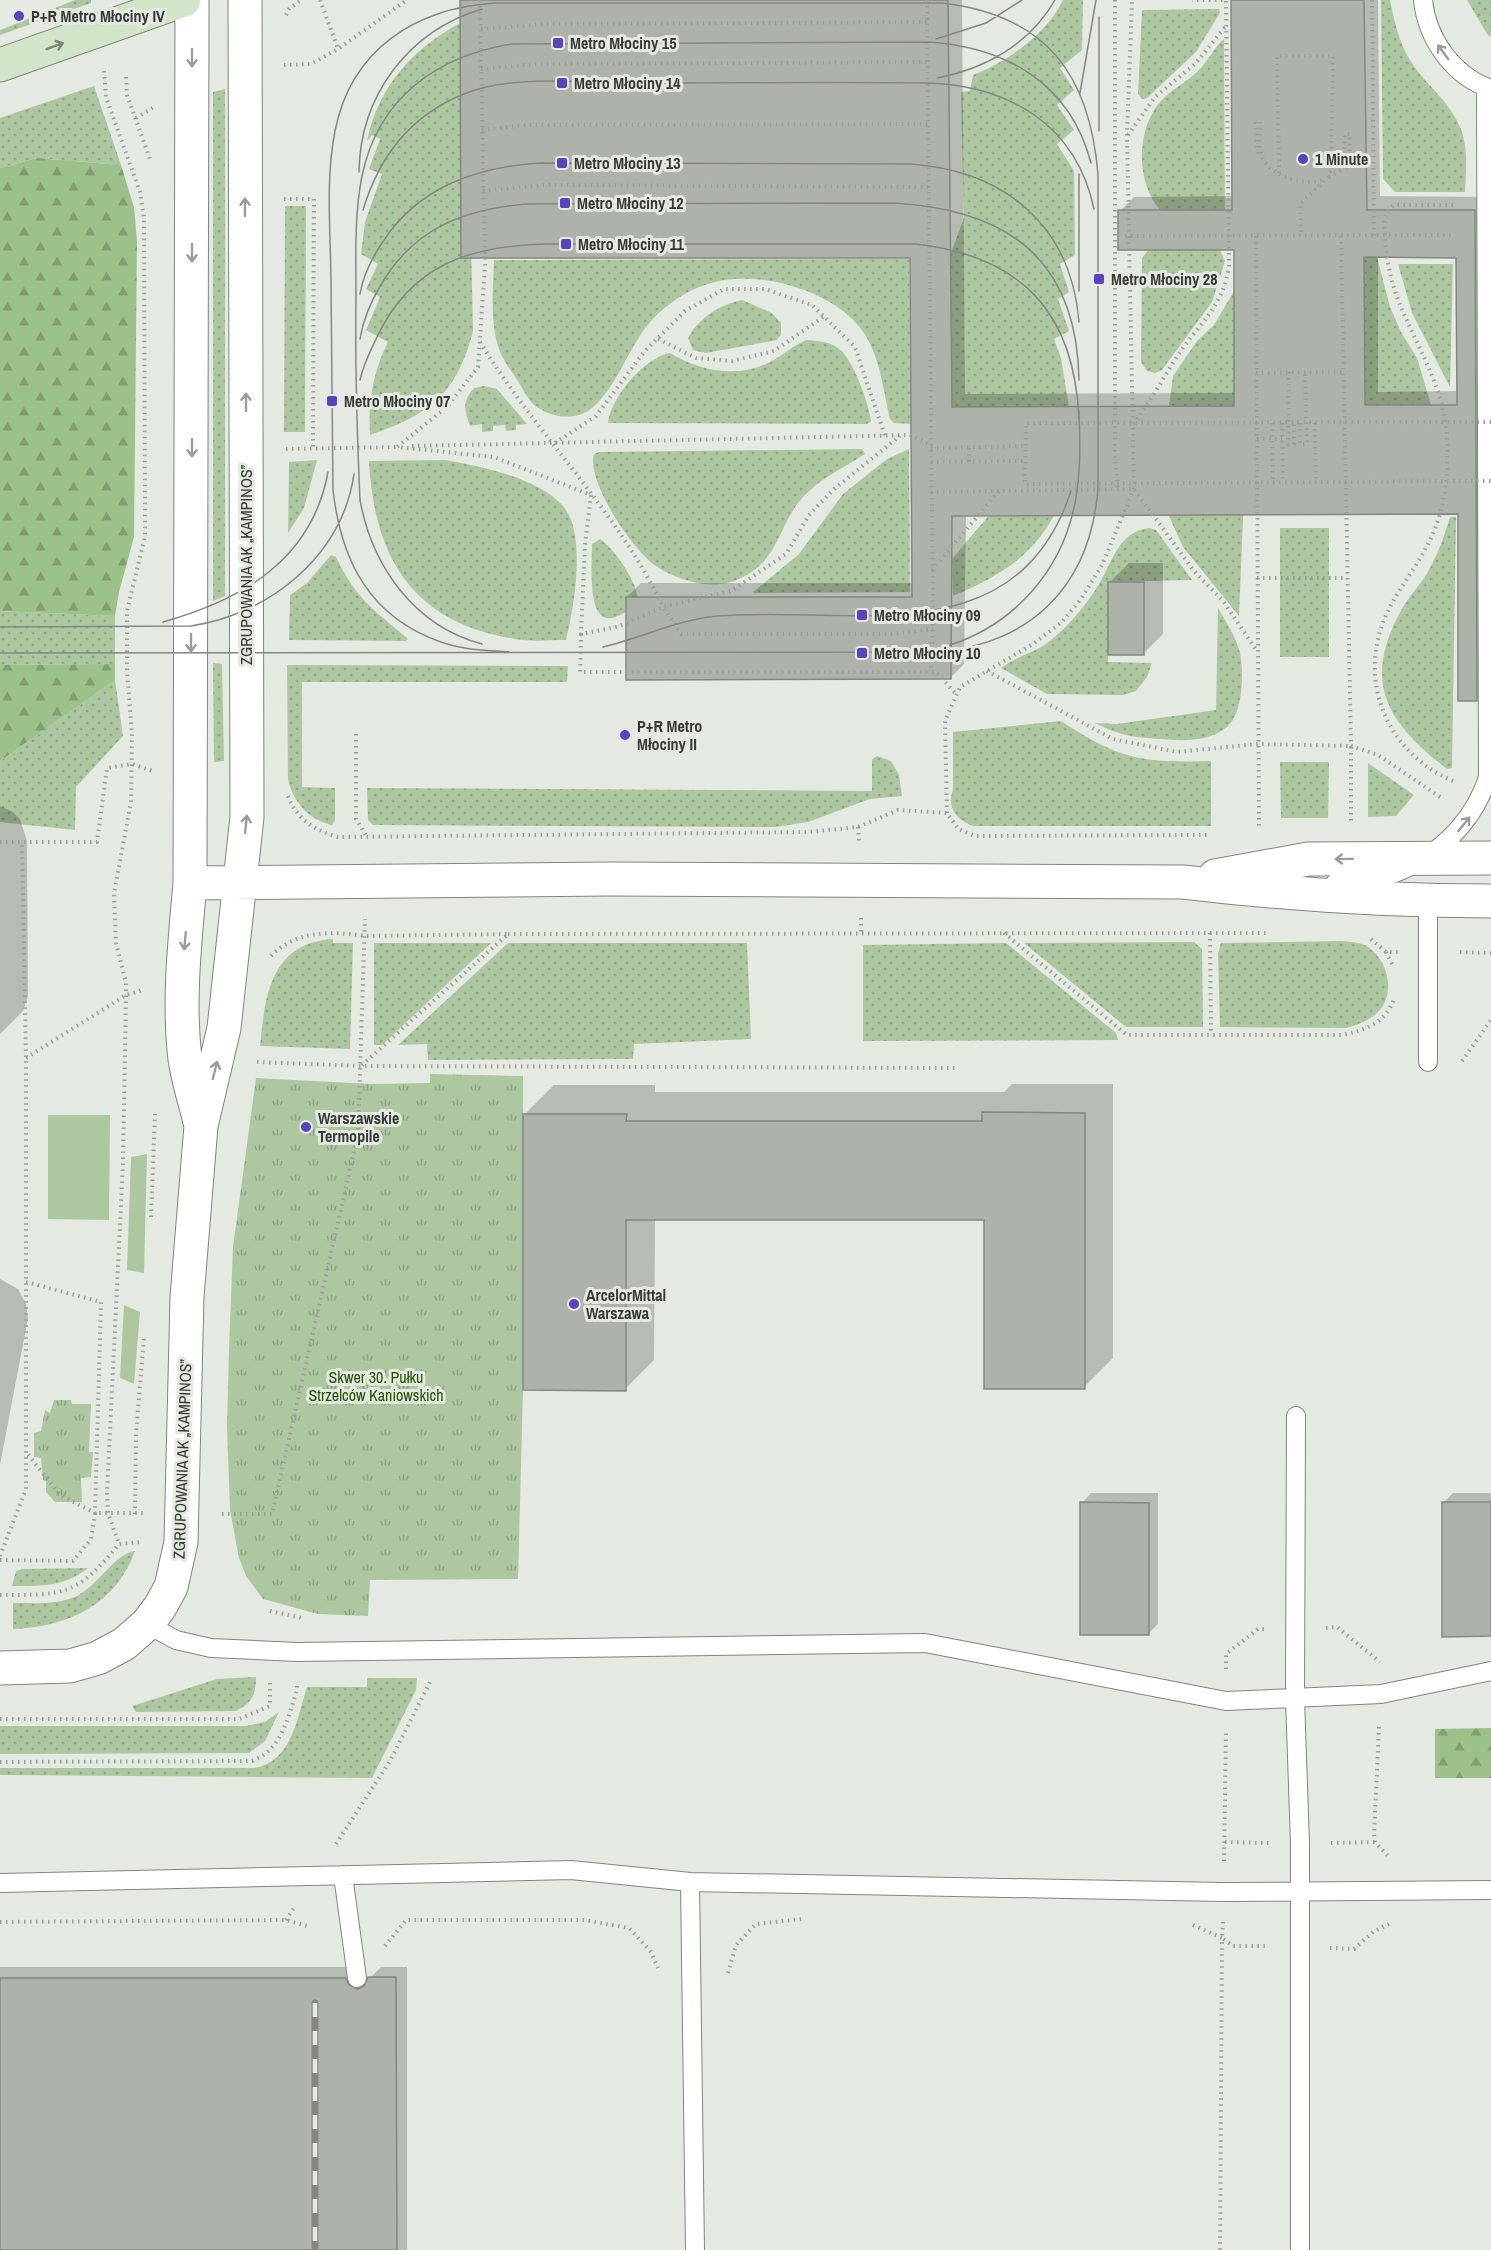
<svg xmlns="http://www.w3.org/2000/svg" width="1491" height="2250" font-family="'Archivo Narrow',sans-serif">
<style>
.grass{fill:url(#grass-dots)}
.forest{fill:url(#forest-firs)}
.park{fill:url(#park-tufts)}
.garden{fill:#adc7a1}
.shadow{fill:#0003;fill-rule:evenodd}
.building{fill:#adb3ab;stroke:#828880;stroke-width:1.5;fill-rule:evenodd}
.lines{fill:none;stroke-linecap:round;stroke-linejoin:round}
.lane-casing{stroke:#80857e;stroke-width:20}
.street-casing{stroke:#80857e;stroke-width:35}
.secondary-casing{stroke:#80857e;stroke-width:35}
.path{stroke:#9a9e98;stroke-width:4;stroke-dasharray:1.5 4.5;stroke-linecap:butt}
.lane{stroke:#fff;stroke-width:18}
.street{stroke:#fff;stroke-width:33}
.secondary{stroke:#d2e5c8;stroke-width:33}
.tram{stroke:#848782;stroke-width:1.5}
.rail-casing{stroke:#848782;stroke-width:7}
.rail{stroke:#e4eae2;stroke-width:4.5;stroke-dasharray:14;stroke-linecap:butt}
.path-bridge{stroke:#9a9e98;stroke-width:4;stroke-dasharray:1.5 4.5;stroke-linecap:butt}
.oneway{stroke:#7d8678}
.oneway2{stroke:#9b9c9a}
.poi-dot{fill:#5a44bc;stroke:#e4eae2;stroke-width:2}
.labels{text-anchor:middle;stroke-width:6;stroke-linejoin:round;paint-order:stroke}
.poi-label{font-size:16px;font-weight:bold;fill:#373936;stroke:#e4eae2;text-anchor:start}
.street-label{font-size:16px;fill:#373936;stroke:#e4eae2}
.park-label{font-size:16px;fill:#235100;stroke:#e4eae2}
</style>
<defs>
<pattern id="grass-dots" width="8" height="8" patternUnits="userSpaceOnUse" patternTransform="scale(1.5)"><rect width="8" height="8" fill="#adc7a1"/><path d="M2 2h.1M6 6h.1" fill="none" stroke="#8ea384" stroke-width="1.8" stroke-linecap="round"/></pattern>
<pattern id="forest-firs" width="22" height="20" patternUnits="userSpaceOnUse" patternTransform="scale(1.5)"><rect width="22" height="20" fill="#9cc28a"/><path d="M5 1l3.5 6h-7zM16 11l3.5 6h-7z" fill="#809f72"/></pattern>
<pattern id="park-tufts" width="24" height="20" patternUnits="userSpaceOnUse" patternTransform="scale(1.5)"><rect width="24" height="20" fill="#adc7a1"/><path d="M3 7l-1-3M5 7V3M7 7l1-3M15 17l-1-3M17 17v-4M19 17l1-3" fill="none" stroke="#8ea384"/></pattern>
</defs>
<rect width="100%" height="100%" fill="#e4eae2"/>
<path class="grass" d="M75,0h16v3l-91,32v-5z
M1063,0h20l-1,50 -22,18 14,22 -17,15 17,25 -17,14 17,27 1,84 -15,9 9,28 -11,7 11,32 -15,8 7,19 8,49h-117l-3,-149 15,-40 -3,-126 9,-1 3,-16c36,-15 72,-39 90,-75z
M1381,0h9c5,25 10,48 26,69 16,21 37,37 46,63 6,19 4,40 3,60h-70l-12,-13z
M1467,0h24v37l-4,-3z
M1219,9l1,4 -24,39 -49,46 -5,1 -4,-5 4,-84z
M466,20l7,311c-16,63 -44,84 -103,104 -2,-34 3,-63 18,-93l-22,-12 14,-33 -14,-8 12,-25 -17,-10 4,-32 17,-48 -13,-5 11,-30 -8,-4 -5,6c12,-57 48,-95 99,-121z
M1224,39l1,173 -65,-2c-24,-27 -24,-78 -1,-107 11,-13 27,-20 39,-32 10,-9 16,-24 26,-32z
M94,86l27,79 -84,-7 -37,10v-50z
M225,89v507l-12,5v-509z
M285,206h21l-1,226h-21z
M1149,249l71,1 5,11 -13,41 -50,68 -7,3 -8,-2 -6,-9 1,-104z
M1364,252h3v6l10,-1 13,50 11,25 16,26 14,47h-66z
M909,259l1,165 -16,-1 -4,-4c-7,-30 -10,-65 -29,-90 -29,-39 -104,-60 -150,-46 -20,6 -35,15 -51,29 -30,26 -38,70 -68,96 -15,13 -40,10 -55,-1 -9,-6 -15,-20 -21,-29 -7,-10 -15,-21 -18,-32 -8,-27 -5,-58 -4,-86z
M1398,264h55l-3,123 -38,-74z
M1234,291v115h-65l4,-30 24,-35 17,-16z
M742,300l30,13 9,10v11l-4,6 -71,13 -13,-3 -5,-12c11,-21 32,-33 54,-38z
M806,340c11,1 23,1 32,8 15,10 31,56 33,73l-4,3 -259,-1c3,-26 37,-66 62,-70 30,18 67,26 100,9 12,-6 22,-16 36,-22z
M484,386l13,3 30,35 -11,1v5l-10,1 -1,-6 -12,1v5l-11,1v-8l-12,2c-6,-16 -8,-25 4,-38z
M862,449l3,5c-20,13 -44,24 -60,41 -28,28 -24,69 -71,86 -24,9 -58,-1 -78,-15 -23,-15 -70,-85 -62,-112l5,-2z
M909,449l1,143 -158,1 47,-39 44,-60 44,-35z
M317,460l-13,48 -16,25 1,-71z
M445,460c35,6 94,18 118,46 24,27 11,102 3,134 -16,0 -35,2 -51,-1 -102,-16 -141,-81 -146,-178z
M1244,494l-5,122 -56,-69 -15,-33z
M1061,500c-21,52 -58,75 -108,96l-1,-37 49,-58z
M1450,517h6l-4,251 -5,1c-58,-45 -85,-84 -48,-155 9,-18 25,-32 33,-50 8,-15 13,-31 18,-47z
M1149,528l7,2 36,50 -84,2v80l44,1 -5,14 -11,14 -13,4 -76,-1 -46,-26c13,-10 28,-14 42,-22 22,-15 42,-39 56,-62 14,-23 19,-52 50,-56z
M1280,528h49v129h-49z
M600,539c15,10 39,46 38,63 -54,49 -46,-26 -46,-58z
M331,555l5,2c20,42 38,53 72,82l-2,2 -117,-1 1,-45 17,-12z
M1218,608c8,14 18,29 22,45 4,20 3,61 -13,74 -17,15 -46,14 -66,12 -25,-1 -44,-4 -66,-16l22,1 99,-14z
M0,611l115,5v48l-115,1z
M213,663l9,1 2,97 -10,1z
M287,665l281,1 -1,16h-265v105l33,1v32l-3,5c-23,-5 -39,-23 -44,-46z
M115,680l8,56 -47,51 -1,43 -75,-8v-61z
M1061,721c59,39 81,42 150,40v65h-238c-16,-6 -27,-18 -20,-36v-58z
M877,756l14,5 8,14 3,21 -32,3 -62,23 -33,5 -402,-2 -5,-5 -1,-32 505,3v-32z
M1280,762h49l-1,56h-47z
M1368,763l46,32 -18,21 -28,1z
M333,939v4h20l-3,106 -90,-3c5,-49 10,-103 73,-107z
M1341,941c10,1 19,1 27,6 20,13 27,45 12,63 -9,10 -21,14 -33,18l-127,-1 -2,-73 3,-11z
M1194,942l8,7 1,78h-77l-102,-84z
M374,943h117l-109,102h-8z
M508,943h239l4,96 -117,5 -1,15 -205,1 -1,-16 -29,1z
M1006,943l110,90 2,7 -255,1v-96z
M135,1551c-19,54 -68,76 -122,78v-26c22,0 44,2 64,-7 20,-10 40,-44 58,-45z
M88,1568c-24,19 -46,18 -76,18l4,-15 7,-2z
M256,1677c0,18 -4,26 -20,34l-100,1 -4,-6 85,-27z
M367,1678h50l-1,12 -44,88 -372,-3v-7h255c37,-7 42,-50 52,-81h60z
M279,1712l-14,29 -16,12 -249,1v-28h246l19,-4z"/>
<path class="forest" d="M37,158l84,7 13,42 3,34 -3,296 -15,55 -4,24 -115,-5v-443z
M115,664v16l-115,81v-96z
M1491,1728v50h-56v-49z"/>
<path class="park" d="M430,1074l93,2v314l-5,189 -148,1 -2,36 -50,-2 -55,-15 -17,-23 -7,-18 -9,-48 -3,-83 2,-78 4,-102 23,-169 115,6 59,-1z
M54,1400h17l1,4h19l-2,48h4l-2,25 -10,1 1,24h-27l-9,-10v-11l-3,-1 -2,-22 -7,-1v-24l7,-2 4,-21 5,3z"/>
<path class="garden" d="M48,1115h62l-1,105 -61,-1z
M147,1154l-3,119 -17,-3 4,-113z
M124,1305l16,7 -6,72 -14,-6z"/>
<path class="shadow" d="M462,0h500l3,394 271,-1 -1,-145 -115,-37 14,-14 100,-1 -2,-196h146l2,196 109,1 1,488 -14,14 -17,-186 -493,2 -2,149 -14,14 -323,-81 14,-14h272l-1,-327zM1378,256l80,1 1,134 -81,1z
M1129,563h34v71l-20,20 -34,-71z
M0,806l13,6 7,7 7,22 1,155 -5,15 -23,23z
M1012,1084h101v274l-29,29 -98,-169h-331l-1,142 -29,29 -101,-274 30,-30h101v7h349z
M0,1279l18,10 8,15 2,14 -28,147z
M1091,1493h67v131l-10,10 -66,-131z
M1453,1493h38v142l-48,-132z
M0,1967h356l3,8 10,4 12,-12h26v283h-407z"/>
<path class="building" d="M460,0h488l4,407 282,-1v-156h-116v-40h114l-1,-210h133l3,210h108l2,491h-19v-187l-506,2 -1,163 -325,1v-83h286l-2,-339h-449zM1364,257l92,1 1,147h-92z
M1108,582h36v73h-36z
M982,1112l103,1v276h-101v-169h-358v171l-103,-1v-276h104l-1,7h356z
M1080,1502l69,1v132h-69z
M1442,1502h49v134l-49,1z
M368,1977h28l1,273h-397v-272h346l3,7 9,4 6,-3z"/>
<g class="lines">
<g class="lane-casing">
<path id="lane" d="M1423,0c4,39 30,76 68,89
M1335,883c17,-2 35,-2 51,-7 48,-15 87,-52 102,-99l-2,-690
M1428,1062v-161
M1296,1416l-1,283 5,144v407
M147,1624l29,16 35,8 86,4 628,-9 301,58 155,-7 110,-23
M343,1875l14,103
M0,1883l571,-13 119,12
M695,2250l-5,-368 533,10 268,-2"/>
</g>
<g class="street-casing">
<path id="street" d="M192,0l-2,883c-5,58 -12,117 -5,176 3,21 10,42 15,63
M1215,876l93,-17 183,-1
M190,883l420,-4 573,3c102,12 205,19 308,19
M0,1668l70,-2 28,-8 26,-14 23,-20 13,-17 11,-20 10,-45 6,-245 14,-171 23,-98 23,-211 -2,-817"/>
</g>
<g class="secondary-casing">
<path id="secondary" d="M0,65l184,-65"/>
</g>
<path class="path" d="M320,0l18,49
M480,0l5,265 -7,102 -31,40 -50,40 97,10 97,38 -6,50 -4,89 36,-7 46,-20 18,27h209l43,-5
M927,0l6,620 -2,52
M1115,0v457l3,32
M1372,0l2,236
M286,15l3,-6 12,-9
M481,29l62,-5 384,-2
M284,65l27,-1 27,-15 69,-49
M481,69l55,-5 391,-2
M104,71l2,26 34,95 4,26 1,318 -18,75v59l5,64 -1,68 -17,91 2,50 10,40v12l-3,168 -16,330 1,20 11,31
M126,77l1,18 23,64
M136,118l18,-11
M1255,122l3,34
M1260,122c0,11 -2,27 3,37 9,17 42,28 59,21
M482,130l42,-5 404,-1
M1128,135l27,-38 40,-33 31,-38
M1279,173l-2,-117h56l-2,114 -3,7 -28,27 1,32
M1329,177l14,-8 2,-35h5l-1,31 -6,4
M483,191l63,-6 382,2
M284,199h30l-1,250
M1125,236l329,-1
M1256,236l3,593
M1341,236l10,510 27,9 65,44
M658,339l38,19 36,3 42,-10 49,-34
M480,342c56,92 137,168 183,265l68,-16 55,-37 23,-39 25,-26 66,-53
M1289,372l-1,72h6v-21
M1256,373l87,-1
M1282,423l1,59
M1300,423v21h7l-2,-72
M1315,423l1,59
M1133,424c17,-21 29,-44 43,-66 22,-34 46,-49 53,-91l-3,-267h-34
M1257,439h25
M555,443l41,-27 48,-64 41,-41 39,-22h41l47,16 43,42 30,89
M412,446l498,-11 21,10
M931,448l94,-2
M969,448v14
M286,449l113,-2
M931,462l94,-1
M931,492l203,-3 60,82 29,30 34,50
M932,570l67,-79
M1257,578h90
M581,634l-1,38h356l21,23
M987,671l126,68 64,13 81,-8 93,2v75
M356,734v85l11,18
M1453,781c-64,-27 -95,-96 -69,-161 13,-32 38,-58 51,-91 10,-26 13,-54 12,-81 0,-21 -3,-43 -11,-62 -21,-56 -48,-87 -51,-150 0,-12 -3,-25 10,-31h61
M288,796c8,23 28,35 50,41l471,-5 49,-5 40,-17 49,3 11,16 17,7 233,-1
M947,813l-2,-92 15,-34 73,-43 29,-22 19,-23 21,-34 32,-76 -7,-353 5,-136
M858,827l1,14
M0,842h97l10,-74 25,-4 21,7
M861,918v14
M1004,933l123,102h215c24,-5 43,-12 52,-36
M1210,933l1,102
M508,934l761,-1
M1371,939l15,13h12
M1386,952l8,16
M1460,952l31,1
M271,956c25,-26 61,-25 94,-20l143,-2 -147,132
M26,1058l100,-63 17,-5
M1462,1061l29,-41
M257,1062l104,4 597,2
M151,1217l4,-103
M26,1282l75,20 -6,211 -35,-18 -34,-43
M135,1514l1,-81 8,-95
M222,1514h50l86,-380 7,-215
M0,1556l26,-67v-431l-4,-216
M0,1560l73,1 18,-22 4,-26h48
M0,1595c64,0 77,1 119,-51l22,-2
M270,1611l32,7
M1326,1628l11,-1 43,35
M1226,1669v-15l32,-25h6
M0,1719h239l31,-13v-24
M1379,1727l-5,107 1,8 14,15
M0,1762l252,-1c30,-11 36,-44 45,-71v-7
M1225,1842l44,1
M1331,1843l44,-1
M336,1844l54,-83 40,-79
M1224,1861l2,-128
M286,1920l8,-12
M0,1922l286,-2 21,6
M1223,1922l-1,16 11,8h35
M1193,1925l29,13 -2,312
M385,1946l21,-26h178l45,8 22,24 7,16
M1330,1948l24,1 19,-17 16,-8
M728,1973l8,-28 20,-21 47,-5"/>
<use href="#lane" class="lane"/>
<use href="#street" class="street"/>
<use href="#secondary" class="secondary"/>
<path class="tram" d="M936,39l50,-16 36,-23
M937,78c48,-9 93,-34 118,-78
M1080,93l16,-93
M1099,131v-114
M359,172c1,-76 49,-141 123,-163
M1079,174v117
M363,210c16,-53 48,-95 101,-116 50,-20 114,-11 167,-11 99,0 198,-1 297,0 81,3 148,41 166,126
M360,294c3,-18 12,-36 22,-51 36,-56 94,-76 158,-80l371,1c94,7 160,61 168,158
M360,339c3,-20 11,-38 22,-56 33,-55 81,-73 143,-79l370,-1c114,7 182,57 184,177
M360,380c3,-15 11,-30 17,-43 34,-72 92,-91 167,-93h372c106,12 159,69 163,176
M163,622c79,-22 149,-62 165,-150
M0,627l191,-1c79,-12 151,-70 163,-152
M482,644c-68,-18 -110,-78 -122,-144 -3,-67 -5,-134 -4,-201 0,-41 -2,-83 6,-123 16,-78 75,-120 150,-132l416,-2c78,5 142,41 163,121
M950,645c65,-21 112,-75 125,-142 6,-30 5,-61 4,-92
M603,647c39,-9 73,-27 114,-31 131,-11 299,42 354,-125
M0,653l932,-1c98,-6 158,-65 166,-163v-314c-8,-101 -52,-160 -156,-172h-447c-79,5 -144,46 -160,128 -10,50 -4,104 -4,155 1,68 1,136 2,204 8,70 36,127 108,152 22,8 45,8 68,10"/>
<g class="rail-casing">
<path id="rail" d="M315,2003v247"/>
</g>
<use href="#rail" class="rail"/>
<path class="path-bridge" d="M1491,422l-465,1 -1,61 466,-3
M1272,423l1,59"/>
</g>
<defs><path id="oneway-shaft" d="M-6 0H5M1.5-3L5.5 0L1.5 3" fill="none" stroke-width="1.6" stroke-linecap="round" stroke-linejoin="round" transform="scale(1.5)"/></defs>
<use class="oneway" href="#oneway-shaft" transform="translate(55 46) rotate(-20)"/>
<g class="oneway2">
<use href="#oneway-shaft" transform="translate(1443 52) rotate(-126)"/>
<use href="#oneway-shaft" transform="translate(192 58) rotate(90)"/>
<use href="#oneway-shaft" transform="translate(245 207) rotate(-90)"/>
<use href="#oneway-shaft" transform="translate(192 253) rotate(90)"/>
<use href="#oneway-shaft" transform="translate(246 402) rotate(-90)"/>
<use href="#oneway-shaft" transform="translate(192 448) rotate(90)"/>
<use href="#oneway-shaft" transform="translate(191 643) rotate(90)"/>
<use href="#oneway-shaft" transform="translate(246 824) rotate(-84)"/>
<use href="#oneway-shaft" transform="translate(1464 824) rotate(-51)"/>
<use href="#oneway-shaft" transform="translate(1344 859) rotate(179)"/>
<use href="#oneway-shaft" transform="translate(185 941) rotate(95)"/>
<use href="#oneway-shaft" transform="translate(215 1070) rotate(-76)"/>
</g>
<g class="poi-dot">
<circle cx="19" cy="16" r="6"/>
<rect x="552" y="37" width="12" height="12" rx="3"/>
<rect x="556" y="77" width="12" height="12" rx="3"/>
<circle cx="1303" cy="159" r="6"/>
<rect x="556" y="157" width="12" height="12" rx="3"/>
<rect x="559" y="197" width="12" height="12" rx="3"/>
<rect x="560" y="238" width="12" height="12" rx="3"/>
<rect x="1093" y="273" width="12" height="12" rx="3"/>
<rect x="326" y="395" width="12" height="12" rx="3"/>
<rect x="856" y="609" width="12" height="12" rx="3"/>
<rect x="856" y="647" width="12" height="12" rx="3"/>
<circle cx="625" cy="735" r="6"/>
<circle cx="306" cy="1127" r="6"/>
<circle cx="574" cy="1304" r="6"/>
</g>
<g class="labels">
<g class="poi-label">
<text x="31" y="22">P+R Metro Młociny IV</text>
<text x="570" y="49">Metro Młociny 15</text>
<text x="574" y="89">Metro Młociny 14</text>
<text x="1315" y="165">1 Minute</text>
<text x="574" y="169">Metro Młociny 13</text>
<text x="577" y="209">Metro Młociny 12</text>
<text x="578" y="250">Metro Młociny 11</text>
<text x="1111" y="285">Metro Młociny 28</text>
<text x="344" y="407">Metro Młociny 07</text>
<text x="874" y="621">Metro Młociny 09</text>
<text x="874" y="659">Metro Młociny 10</text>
<text x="637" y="732">P+R Metro<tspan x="637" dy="18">Młociny II</tspan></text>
<text x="318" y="1124">Warszawskie<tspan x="318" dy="18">Termopile</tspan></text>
<text x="586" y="1301">ArcelorMittal<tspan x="586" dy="18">Warszawa</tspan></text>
</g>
<g class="street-label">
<text transform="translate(246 565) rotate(-90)" y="6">ZGRUPOWANIA AK „KAMPINOS”</text>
<text transform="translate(182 1459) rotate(-88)" y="6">ZGRUPOWANIA AK „KAMPINOS”</text>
</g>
<g class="park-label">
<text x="376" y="1383">Skwer 30. Pułku<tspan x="376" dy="18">Strzelców Kaniowskich</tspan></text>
</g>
</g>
</svg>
